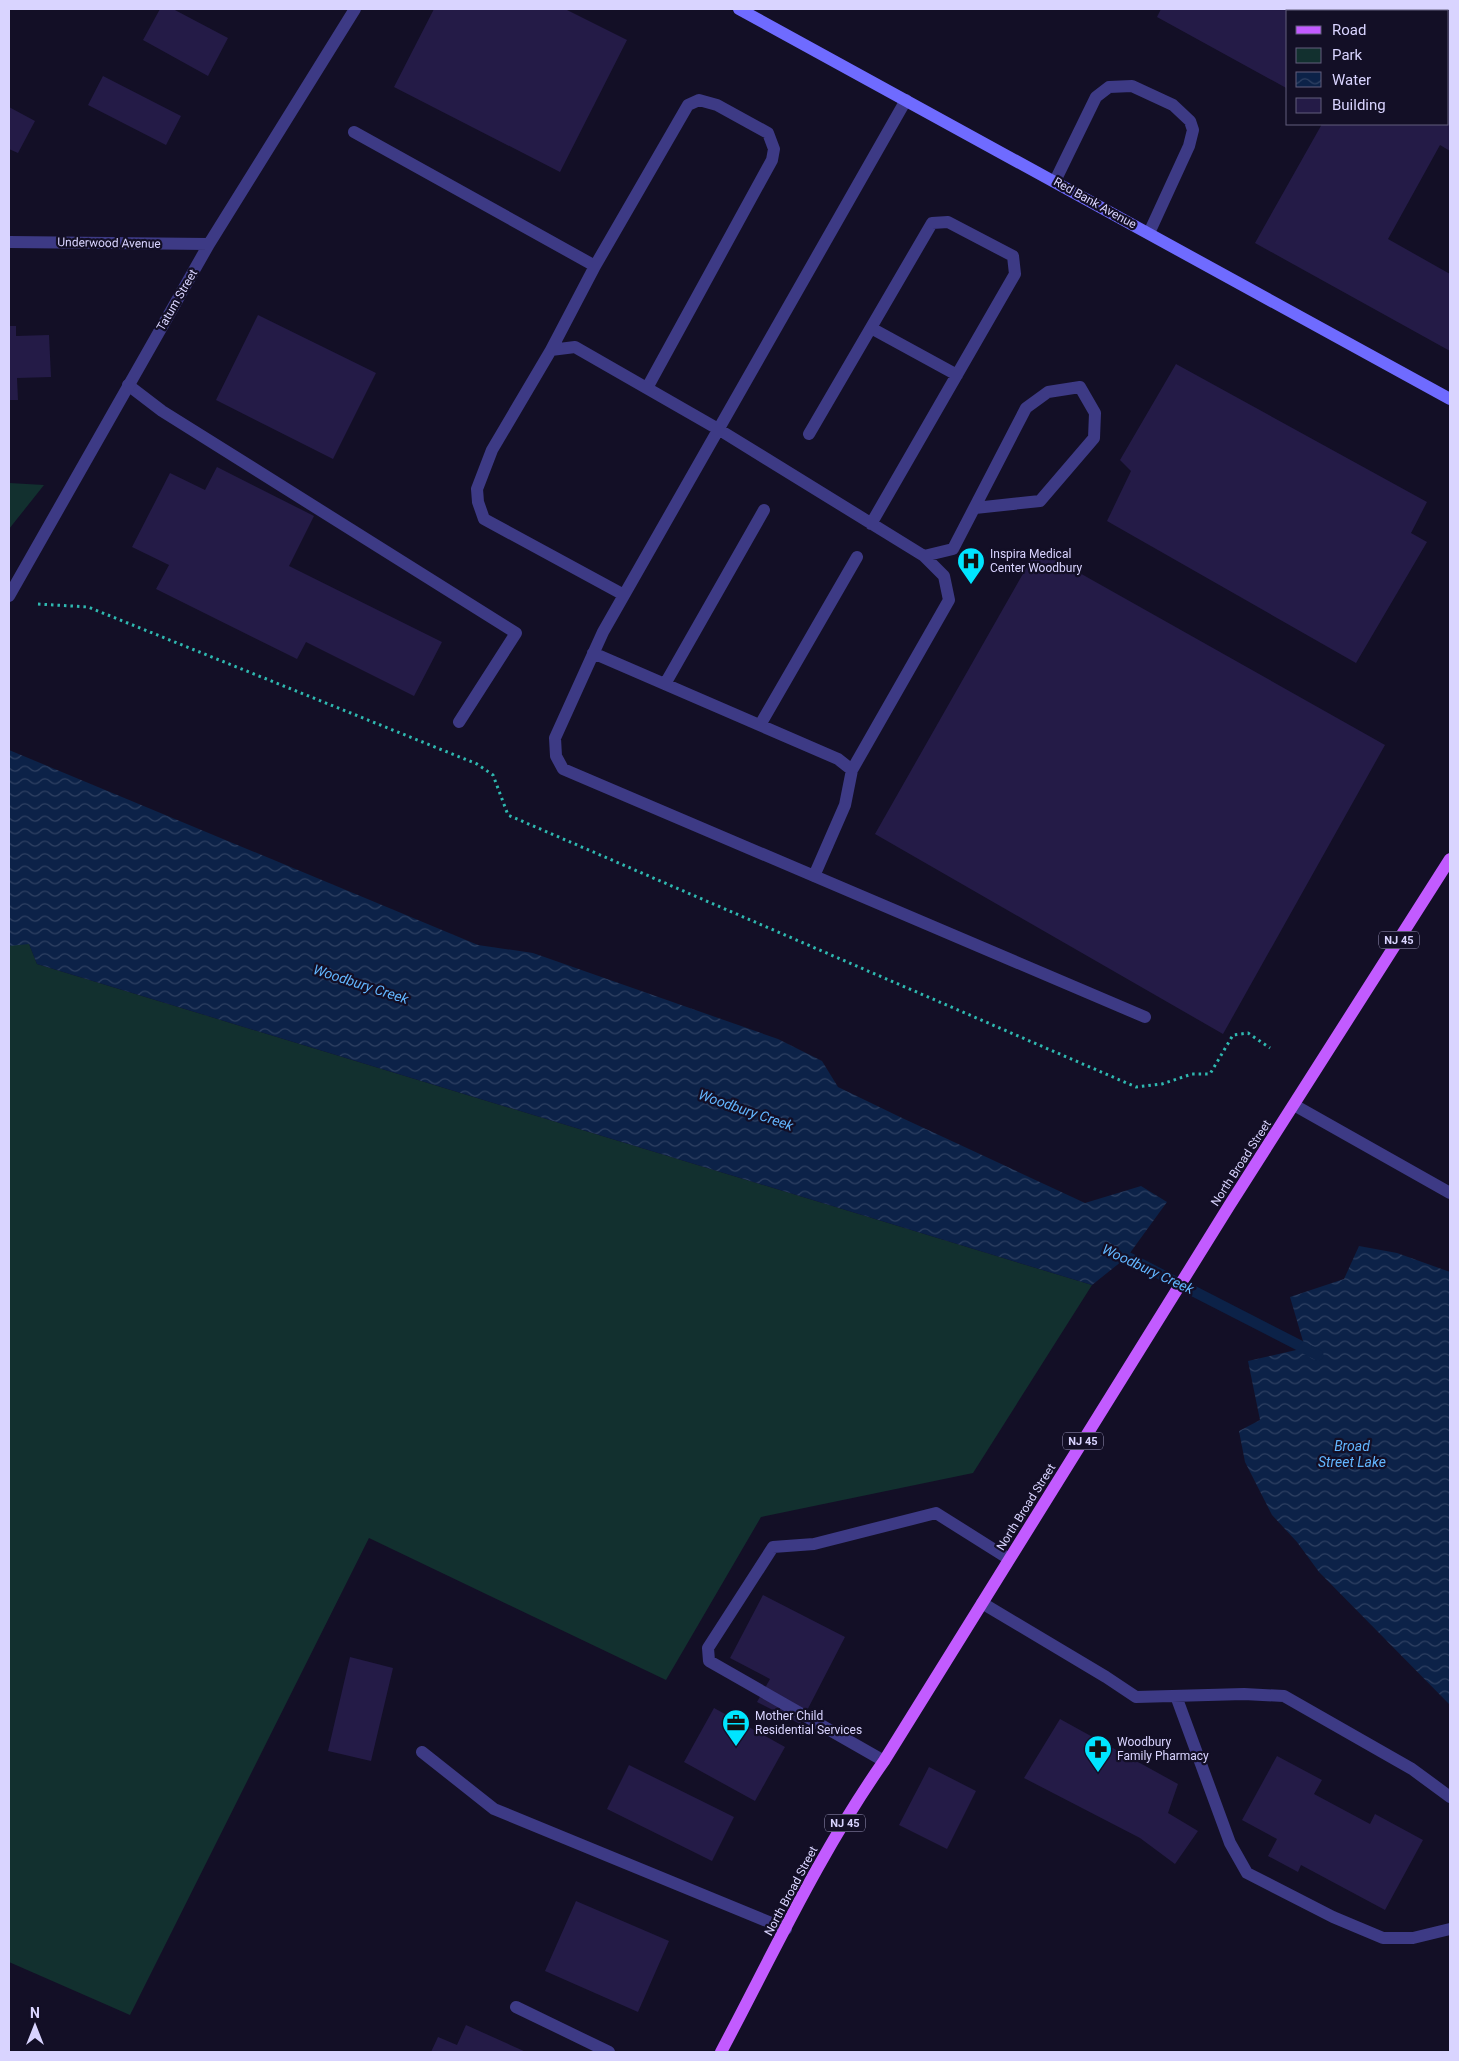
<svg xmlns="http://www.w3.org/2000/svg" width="1459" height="2061" font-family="Roboto,sans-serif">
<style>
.green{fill:#12302f}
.water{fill:url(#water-waves)}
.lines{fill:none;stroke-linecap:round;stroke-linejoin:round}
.stream{stroke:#0c2248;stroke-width:11}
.building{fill:#241b47}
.path{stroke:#2fb8b0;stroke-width:3;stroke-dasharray:2.5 4;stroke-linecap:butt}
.lane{stroke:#3d3a85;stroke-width:12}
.street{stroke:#3d3a85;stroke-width:12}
.secondary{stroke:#6f6bff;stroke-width:12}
.primary{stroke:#c25bff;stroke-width:12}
.labels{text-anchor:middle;stroke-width:4.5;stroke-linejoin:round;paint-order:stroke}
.shield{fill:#130f26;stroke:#9e99be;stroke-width:1}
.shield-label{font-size:11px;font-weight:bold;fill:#d9d4ff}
.street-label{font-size:12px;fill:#d9d4ff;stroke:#130f26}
.poi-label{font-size:12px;fill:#d9d4ff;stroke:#130f26;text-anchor:start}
.water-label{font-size:14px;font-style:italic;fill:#62b6ff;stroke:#130f26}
</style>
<defs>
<pattern id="water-waves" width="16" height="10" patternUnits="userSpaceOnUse" patternTransform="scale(1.25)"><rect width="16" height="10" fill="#0c2248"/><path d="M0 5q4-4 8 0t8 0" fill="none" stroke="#2f4163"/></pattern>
</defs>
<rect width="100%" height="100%" fill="#130f26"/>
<path class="green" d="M9,483l35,2 -35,44z
M9,893l28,71 1055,321 -119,188 -212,44 -95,163 -297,-142 -239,477 -121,-53z"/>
<path class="water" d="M9,750l469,195 55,8 245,86 44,22 16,26 62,30 185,86 56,-17 26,16 -40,55 -35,28 -1055,-321 -8,-20 -20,2z
M1359,1246l38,7 53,19v433l-131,-133 -22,-30 -25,-27 -27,-53 -6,-31 21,-11 -12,-59 57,-13 -15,-51 54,-18z"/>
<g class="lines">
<path class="stream" d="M1127,1257l191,98"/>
</g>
<path class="building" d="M160,9h13l55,29 -20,38 -65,-36z
M434,9h131l62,31 -67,132 -166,-85z
M1161,9h162l5,2h-40v78l-131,-72z
M1398,9h52v142l-10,-6 -52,94 62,35v77l-195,-108 67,-119h126v-113h-51z
M103,76l78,40 -15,29 -78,-40z
M9,107l26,14 -17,32 -9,-4z
M258,315l118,58 -43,86 -117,-59z
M9,326h7v10l33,-1 2,42 -34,1 1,22h-9z
M1176,364l251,138 -16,31 16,9 -71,121 -249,-142 24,-50 -11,-11z
M217,467l97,49 -25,50 153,76 -28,54 -108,-54 -9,17 -141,-70 13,-24 -37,-18 38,-74 35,17z
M1037,549l348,196 -162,289 -348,-200z
M763,1595l82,42 -45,87 -43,-22 13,-23 -40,-21z
M350,1657l43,11 -22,93 -43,-10z
M714,1708l71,39 -30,54 -71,-39z
M1060,1719l118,65 -10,29 30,18 -23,33 -35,-26 -116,-60z
M1277,1756l45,24 -8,14 56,30 5,-10 48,26 -38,70 -84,-45 -3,7 -30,-16 9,-17 -35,-19z
M629,1765l105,52 -22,44 -105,-52z
M929,1767l47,24 -29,58 -48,-24z
M576,1901l93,40 -31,71 -93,-41z
M466,2025l60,27h-95l7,-15 19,8z"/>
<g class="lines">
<path class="path" d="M38,604l50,3 389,157 16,11 15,40 628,272 26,-3 30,-10h18l23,-39 15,-2 22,15"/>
<path class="lane" d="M906,100l-303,532 -48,106 1,18 7,13 582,248
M354,132l241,134
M1055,181l41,-84 13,-10 23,-1 41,19 17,16 3,9 -4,16 -40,87
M871,328l86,47
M551,350l44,-84 93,-161 11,-5 18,5 51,28 6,16 -2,11 -125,228
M128,385l34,26 354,222 -57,89
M809,434l123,-211 16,-1 65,34 2,18 -144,250
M624,595l-140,-76 -6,-17 -1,-13 15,-39 59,-100 24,-3 143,82 206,127 29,-7 73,-141 22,-16 32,-5 15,26 -1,25 -54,63 -65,7
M593,653l245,106 14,11 -7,35 -31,71
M665,684l99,-174
M760,725l97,-168
M852,770l97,-170 -5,-24 -20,-20
M1294,1105l156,88
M982,1603l124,74 30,20 108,-3 40,2 128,73 38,28
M1176,1696l54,147 17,30 86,44 50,21h30l37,-9
M422,1752l72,57 292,120
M884,1761l-175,-100 -1,-13 65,-101 41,-3 122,-31 73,46
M516,2007l93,45"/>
<path class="street" d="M9,242l200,2
M9,596l200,-352 146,-235"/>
<path class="secondary" d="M739,9l711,390"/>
<path class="primary" d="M721,2052c52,-98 99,-200 163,-291l345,-555 221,-347"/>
</g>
<defs>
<g id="hospital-pin" transform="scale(1.4375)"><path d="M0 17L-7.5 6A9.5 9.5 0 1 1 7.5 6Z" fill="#00e5ff" stroke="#130f26"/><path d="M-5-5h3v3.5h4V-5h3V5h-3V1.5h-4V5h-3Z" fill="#111"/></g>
<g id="office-pin" transform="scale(1.4375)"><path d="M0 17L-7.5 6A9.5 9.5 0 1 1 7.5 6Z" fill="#00e5ff" stroke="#130f26"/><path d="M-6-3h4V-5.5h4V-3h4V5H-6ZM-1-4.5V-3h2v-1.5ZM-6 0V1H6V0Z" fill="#111"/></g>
<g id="pharmacy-pin" transform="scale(1.4375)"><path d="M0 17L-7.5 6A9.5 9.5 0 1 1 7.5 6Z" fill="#00e5ff" stroke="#130f26"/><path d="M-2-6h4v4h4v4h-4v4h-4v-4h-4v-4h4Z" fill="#111"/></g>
</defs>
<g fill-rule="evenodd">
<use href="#hospital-pin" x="971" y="561"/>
<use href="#office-pin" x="736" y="1723"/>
<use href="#pharmacy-pin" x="1098" y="1749"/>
</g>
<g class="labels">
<g class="shield">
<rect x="1379" y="931.5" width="40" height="17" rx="4"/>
<rect x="1063" y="1432.5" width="40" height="17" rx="4"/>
<rect x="825" y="1814.5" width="40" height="17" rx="4"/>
</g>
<g class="shield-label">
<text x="1399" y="944">NJ 45</text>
<text x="1083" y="1445">NJ 45</text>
<text x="845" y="1827">NJ 45</text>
</g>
<g class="street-label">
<text transform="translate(1095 203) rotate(29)" y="4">Red Bank Avenue</text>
<text transform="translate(109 243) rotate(1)" y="4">Underwood Avenue</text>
<text transform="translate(177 300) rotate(-60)" y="4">Tatum Street</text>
<text transform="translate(1241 1163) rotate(-57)" y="4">North Broad Street</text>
<text transform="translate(1026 1507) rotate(-58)" y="4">North Broad Street</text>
<text transform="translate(791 1891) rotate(-62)" y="4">North Broad Street</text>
</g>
<g class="poi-label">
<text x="990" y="558">Inspira Medical<tspan x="990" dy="14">Center Woodbury</tspan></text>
<text x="755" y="1720">Mother Child<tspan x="755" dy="14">Residential Services</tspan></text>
<text x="1117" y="1746">Woodbury<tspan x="1117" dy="14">Family Pharmacy</tspan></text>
</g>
<g class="water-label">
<text transform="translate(361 984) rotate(18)" y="5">Woodbury Creek</text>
<text transform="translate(746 1110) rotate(19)" y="5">Woodbury Creek</text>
<text transform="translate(1148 1269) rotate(25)" y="5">Woodbury Creek</text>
<text x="1352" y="1451">Broad<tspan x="1352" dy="16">Street Lake</tspan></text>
</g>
</g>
<rect width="1459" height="2061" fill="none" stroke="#d9d4ff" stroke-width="20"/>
<rect x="1286" y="10" width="162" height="115" fill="#130f26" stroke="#625e7d"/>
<rect x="1296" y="26" width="25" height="8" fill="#c25bff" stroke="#625e7d"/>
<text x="1332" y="35" font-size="15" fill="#d9d4ff">Road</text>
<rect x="1296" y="48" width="25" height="15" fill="#12302f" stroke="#625e7d"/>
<text x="1332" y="60" font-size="15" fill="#d9d4ff">Park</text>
<rect x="1296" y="72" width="25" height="15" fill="url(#water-waves)" stroke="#625e7d"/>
<text x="1332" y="85" font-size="15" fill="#d9d4ff">Water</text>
<rect x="1296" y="98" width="25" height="15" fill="#241b47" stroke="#625e7d"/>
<text x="1332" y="110" font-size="15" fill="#d9d4ff">Building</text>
<g transform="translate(35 2026)" stroke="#130f26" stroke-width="4" paint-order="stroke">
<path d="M0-4L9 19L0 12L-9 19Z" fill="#d9d4ff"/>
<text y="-8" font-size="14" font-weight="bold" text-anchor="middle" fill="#d9d4ff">N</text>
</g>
</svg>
